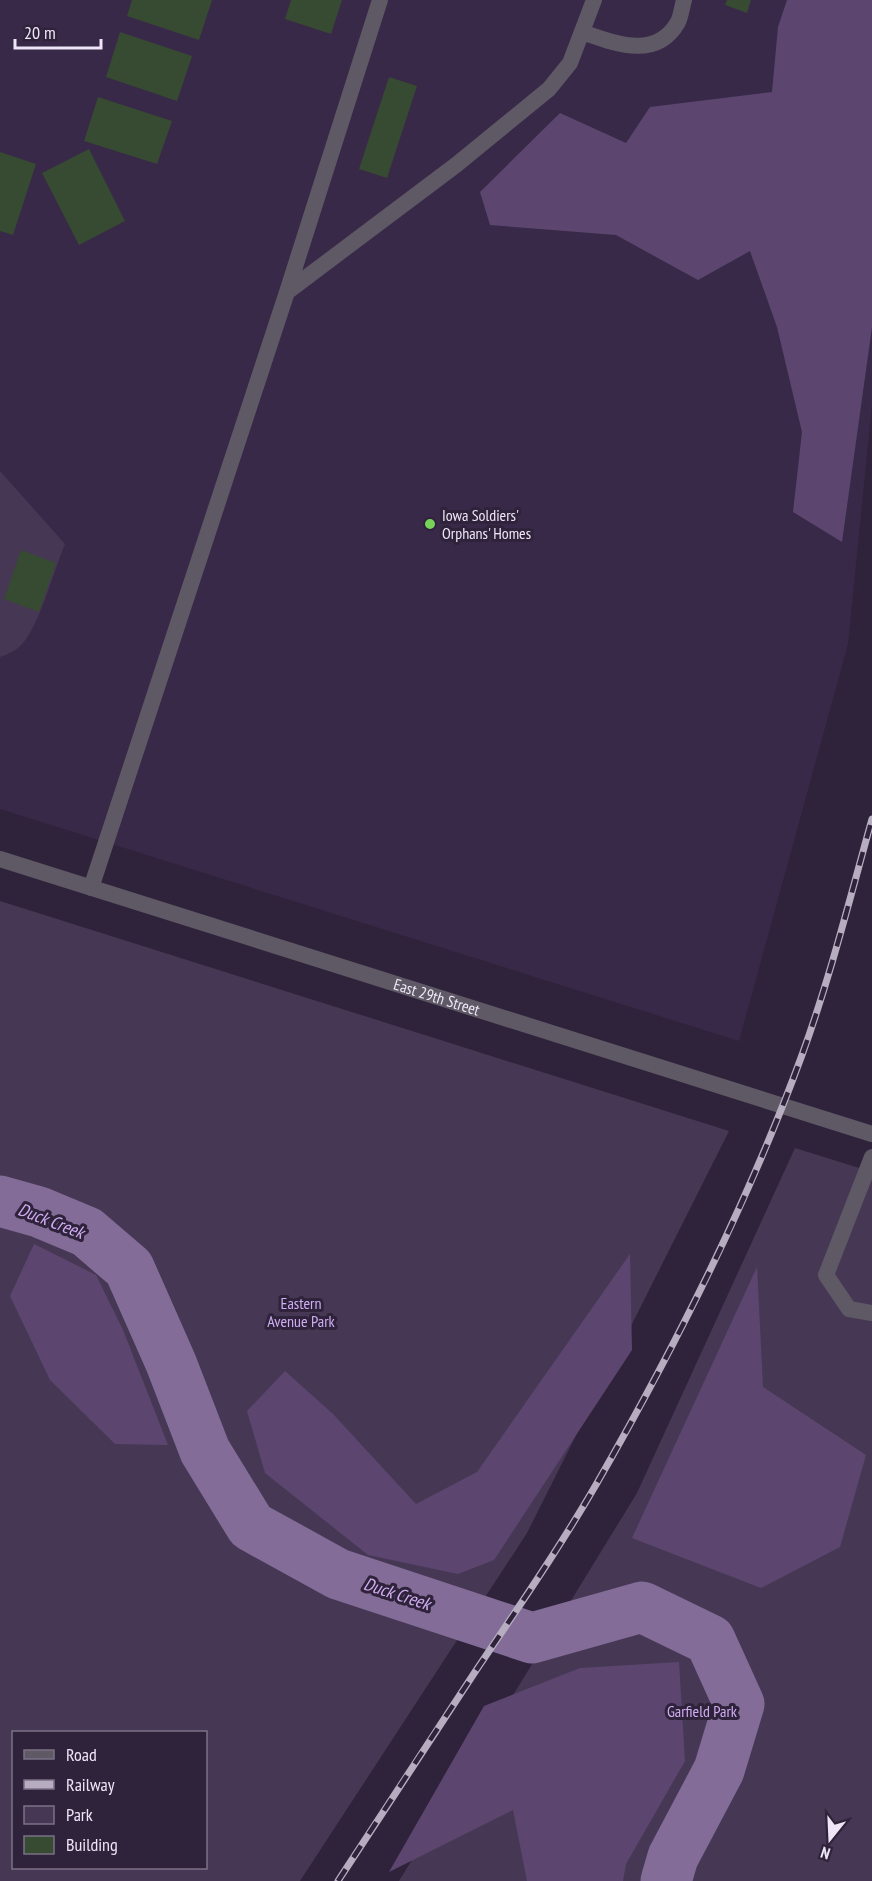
<svg xmlns="http://www.w3.org/2000/svg" width="872" height="1881" font-family="'PT Sans Narrow',sans-serif">
<style>
.built{fill:#392948}
.green{fill:#463854;fill-rule:evenodd}
.forest{fill:#5c466f}
.lines{fill:none;stroke-linecap:round;stroke-linejoin:round}
.river{stroke:#836c98;stroke-width:51}
.building{fill:#374a32}
.service{stroke:#5f5966;stroke-width:16}
.tertiary{stroke:#5f5966;stroke-width:16}
.rail-casing{stroke:#b6adc0;stroke-width:7}
.rail{stroke:#2f233b;stroke-width:4.5;stroke-dasharray:14;stroke-linecap:butt}
.poi-dot{fill:#77d259;stroke:#2f233b;stroke-width:2}
.labels{text-anchor:middle;stroke-width:6;stroke-linejoin:round;paint-order:stroke}
.poi-label{font-size:16px;fill:#eee6f7;stroke:#2f233b;text-anchor:start}
.street-label{font-size:16px;fill:#eee6f7;stroke:#2f233b}
.park-label{font-size:16px;fill:#d0aef2;stroke:#2f233b}
.water-label{font-size:18px;font-style:italic;fill:#d0adf1;stroke:#2f233b}
</style>
<rect width="100%" height="100%" fill="#2f233b"/>
<path class="built" d="M0,0h872v404l-24,240 -109,397 -739,-232z"/>
<path class="green" d="M0,471l65,73c-11,26 -25,79 -42,99 -6,7 -14,11 -23,14z
M0,901l729,230 -202,402 -227,348h-300zM14,1732h192v136h-192z
M795,1148l77,24v709h-473l238,-388z"/>
<path class="forest" d="M787,0h85v327l-30,215 -49,-30 9,-80 -25,-105 -27,-76 -52,29 -82,-45 -126,-10 -10,-33 80,-79 66,30 24,-36 122,-15 6,-65z
M34,1244l62,31 27,55 45,115 -53,-1 -65,-64 -40,-84z
M630,1254l2,96 -138,210 -36,14 -90,-19 -103,-82 -18,-62 38,-40 48,43 83,90 61,-32z
M757,1267l6,120 103,68 -26,92 -79,41 -129,-50z
M679,1662l6,99 -59,103 -3,17h-96l-14,-71 -124,62 95,-166 96,-38z"/>
<g class="lines">
<path class="river" d="M0,1201l39,11 48,20 42,36 42,95 34,88 46,75 87,48 194,64 110,-31 68,33 29,64 -20,66 -46,87 -7,24"/>
</g>
<path class="building" d="M132,0h80l-13,40 -72,-24z
M291,0h51l-11,34 -46,-15z
M727,0h24l-4,13 -22,-8z
M120,32l72,24 -15,45 -71,-24z
M389,77l28,9 -30,92 -28,-9z
M98,97l74,24 -15,43 -73,-23z
M89,149l36,72 -46,24 -37,-72z
M0,152l36,12 -23,71 -13,-4z
M21,550l35,13 -17,49 -35,-13z"/>
<g class="lines">
<path class="service" d="M582,32c32,11 74,29 96,-10 3,-6 4,-15 6,-22
M287,292l169,-127 93,-76 21,-26 24,-63
M91,888l196,-596 93,-292
M872,1157l-46,118 23,34 23,4"/>
<path class="tertiary" id="s1" d="M0,859l872,275"/>
<g class="rail-casing">
<path id="rail" d="M338,1881c45,-69 90,-138 135,-206 42,-63 86,-126 124,-192 78,-136 151,-280 205,-428 28,-77 48,-157 70,-236"/>
</g>
<use href="#rail" class="rail"/>
</g>
<circle class="poi-dot" cx="430" cy="524" r="6"/>
<g class="labels">
<g class="poi-label">
<text x="442" y="521">Iowa Soldiers'<tspan x="442" dy="18">Orphans' Homes</tspan></text>
</g>
<g class="street-label">
<text dy="6" stroke="none"><textPath href="#s1" startOffset="458">East 29th Street</textPath></text>
</g>
<g class="park-label">
<text x="301" y="1309">Eastern<tspan x="301" dy="18">Avenue Park</tspan></text>
<text x="702" y="1717">Garfield Park</text>
</g>
<g class="water-label">
<text transform="translate(51 1221) rotate(21)" y="6">Duck Creek</text>
<text transform="translate(397 1594) rotate(18)" y="6">Duck Creek</text>
</g>
</g>
<rect x="12" y="1731" width="195" height="138" fill="#2f233b" stroke="#7b7186" stroke-width="1.5"/>
<rect x="24" y="1750" width="30" height="9" fill="#5f5966" stroke="#7b7186" stroke-width="1.5"/>
<text x="66" y="1761" font-size="18" fill="#eee6f7">Road</text>
<rect x="24" y="1780" width="30" height="9" fill="#b6adc0" stroke="#7b7186" stroke-width="1.5"/>
<text x="66" y="1791" font-size="18" fill="#eee6f7">Railway</text>
<rect x="24" y="1806" width="30" height="18" fill="#463854" stroke="#7b7186" stroke-width="1.5"/>
<text x="66" y="1821" font-size="18" fill="#eee6f7">Park</text>
<rect x="24" y="1836" width="30" height="18" fill="#374a32" stroke="#7b7186" stroke-width="1.5"/>
<text x="66" y="1851" font-size="18" fill="#eee6f7">Building</text>
<g transform="translate(830 1839) rotate(198)" stroke="#2f233b" stroke-width="4.5" paint-order="stroke">
<path d="M0-4.5L10 22L0 15L-10 22Z" fill="#eee6f7"/>
<text y="-9" font-size="16" font-weight="bold" text-anchor="middle" fill="#eee6f7">N</text>
</g>
<path d="M15 39v9h86v-9" fill="none" stroke="#eee6f7" stroke-width="3"/>
<text x="24" y="39" font-size="18" fill="#eee6f7" stroke="#2f233b" stroke-width="4.5" paint-order="stroke">20 m</text>
</svg>
